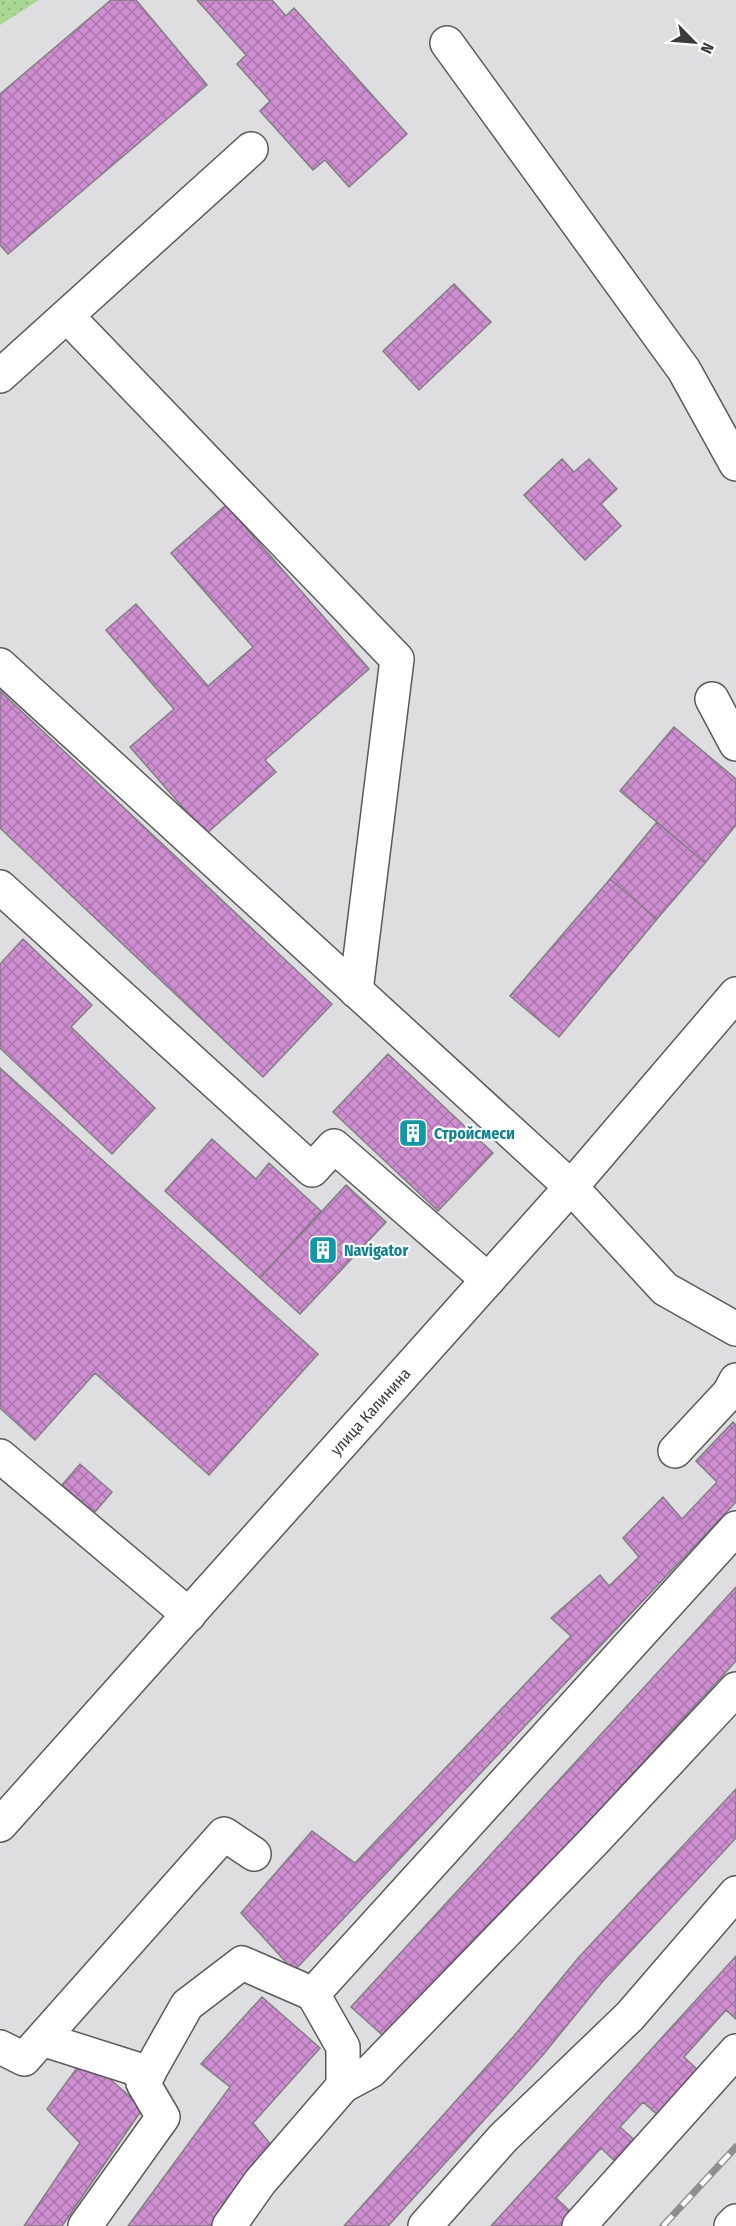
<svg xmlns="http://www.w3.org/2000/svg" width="736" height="2226" font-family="'Fira Sans Condensed',sans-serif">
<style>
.garden{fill:url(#garden-dots)}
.building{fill:url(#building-cross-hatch);stroke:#807f80;stroke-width:1.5}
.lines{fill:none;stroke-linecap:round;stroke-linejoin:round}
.minor-casing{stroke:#5a5a5b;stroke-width:36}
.minor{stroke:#fff;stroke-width:33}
.rail-casing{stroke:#8e8e8f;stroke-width:7}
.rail{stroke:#fff;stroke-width:4.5;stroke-dasharray:14;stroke-linecap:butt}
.labels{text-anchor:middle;stroke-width:4.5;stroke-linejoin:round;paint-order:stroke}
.culture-label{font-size:16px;font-weight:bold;fill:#0d838f;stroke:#fff;text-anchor:start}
.street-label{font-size:16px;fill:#3b3b3b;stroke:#fff}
</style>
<defs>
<pattern id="garden-dots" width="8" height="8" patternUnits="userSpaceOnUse" patternTransform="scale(1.5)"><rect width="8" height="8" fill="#a8d892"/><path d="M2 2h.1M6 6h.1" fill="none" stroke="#92ba7f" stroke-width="1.8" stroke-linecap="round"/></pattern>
<pattern id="building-cross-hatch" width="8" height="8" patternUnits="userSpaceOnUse" patternTransform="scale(1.5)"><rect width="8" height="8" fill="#cf8ed1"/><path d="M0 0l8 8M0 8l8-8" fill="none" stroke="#a975ab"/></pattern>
</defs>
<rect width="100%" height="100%" fill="#dedee0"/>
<path class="garden" d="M0,0h39l-39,25z"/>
<path class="building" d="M111,0h25l71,85 -199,169 -8,-9v-151z
M197,0h75l14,16 8,-8 113,126 -58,53 -24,-27 -12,10 -53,-59 10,-10 -33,-37 9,-9z
M454,284l37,38 -72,68 -36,-39z
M562,459l12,13 15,-13 28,30 -16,15 20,22 -36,34 -61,-65z
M226,505l143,164 -104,91 11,12 -70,62 -76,-87 44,-38 -68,-79 30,-26 72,82 45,-39 -82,-94z
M0,691l332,313 -69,73 -263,-249z
M674,727l62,52v46l-31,38 -85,-72z
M657,822l48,41 -48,56 -47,-40z
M610,879l47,40 -98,118 -49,-41z
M23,939l69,66 -21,22 84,81 -43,46 -112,-106v-84z
M388,1054l105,99 -55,58 -105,-99z
M0,1068l318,286 -109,121 -114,-102 -60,67 -35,-32z
M212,1139l44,40 13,-16 52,48 -61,67 -95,-87z
M346,1185l40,37 -86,92 -40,-36z
M733,1422l3,3v77l-442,469 -53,-58 71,-82 43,32 216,-227 -20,-18 49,-43 9,11 30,-29 -16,-19 40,-41 19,22 35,-37 -21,-21z
M80,1464l32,28 -18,21 -32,-28z
M736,1587v74l-348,379 -37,-33z
M736,1789v49l-133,143 -61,75 -154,170h-44l170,-190 65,-79z
M736,1956v63l-10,-9 -42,47 17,16 -41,44 -17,-15 -23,25 19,17 -20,21 -18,-17 -45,50 17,16 -11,12h-71z
M262,1997l58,51 -67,75 19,23 -59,80h-85l102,-139 -29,-23z
M85,2057l58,51 -81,118h-38l56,-83 -33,-34z"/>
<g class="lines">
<g class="minor-casing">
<g id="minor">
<path d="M447,43l237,327 52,94"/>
<path d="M67,316l330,343 -41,332"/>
<path d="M0,376l251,-227"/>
<path d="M0,665l571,522 94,102 71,40"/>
<path d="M712,699l24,45"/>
<path d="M0,887l312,283 22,-24 154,134"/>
<path d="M675,1451l54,-58 7,-13"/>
<path d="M0,1456l189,159"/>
<path id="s1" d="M0,1825l571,-638 165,-193"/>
<path d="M42,2039l107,34"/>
<path d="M0,2047l24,12 200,-225 30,20"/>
<path d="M343,2086l28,-15 222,-229 143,-153"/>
<path d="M85,2226l78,-109 -20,-34 44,-78 55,-42 71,31 423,-466"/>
<path d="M229,2226l31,-44 83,-96v-39l-30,-53"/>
<path d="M425,2226l78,-88 127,-122 106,-123"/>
<path d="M579,2226l157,-175"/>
<path d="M731,2226l5,-5"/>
</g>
</g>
<use href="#minor" class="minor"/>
<g class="rail-casing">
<path id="rail" d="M663,2226l73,-79"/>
</g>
<use href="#rail" class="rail"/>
</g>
<defs>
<g id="building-square" transform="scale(1.5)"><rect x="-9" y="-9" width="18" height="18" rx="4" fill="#0f9aa8" stroke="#fff"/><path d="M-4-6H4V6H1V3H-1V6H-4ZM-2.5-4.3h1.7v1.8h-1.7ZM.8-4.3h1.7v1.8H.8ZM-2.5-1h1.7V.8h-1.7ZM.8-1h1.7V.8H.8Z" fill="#fff"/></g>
</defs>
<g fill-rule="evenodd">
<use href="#building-square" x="413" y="1133"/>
<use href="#building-square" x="323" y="1250"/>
</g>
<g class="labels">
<g class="culture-label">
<text x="434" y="1139">Стройсмеси</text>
<text x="344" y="1256">Navigator</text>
</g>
<g class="street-label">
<text dy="6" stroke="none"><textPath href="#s1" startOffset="555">улица Калинина</textPath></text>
</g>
</g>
<g transform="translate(694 42) rotate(115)" stroke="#ffffff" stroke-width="4.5" paint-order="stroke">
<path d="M0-4.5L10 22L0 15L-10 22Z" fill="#3b3b3b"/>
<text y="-9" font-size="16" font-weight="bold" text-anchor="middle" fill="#3b3b3b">N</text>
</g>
</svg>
